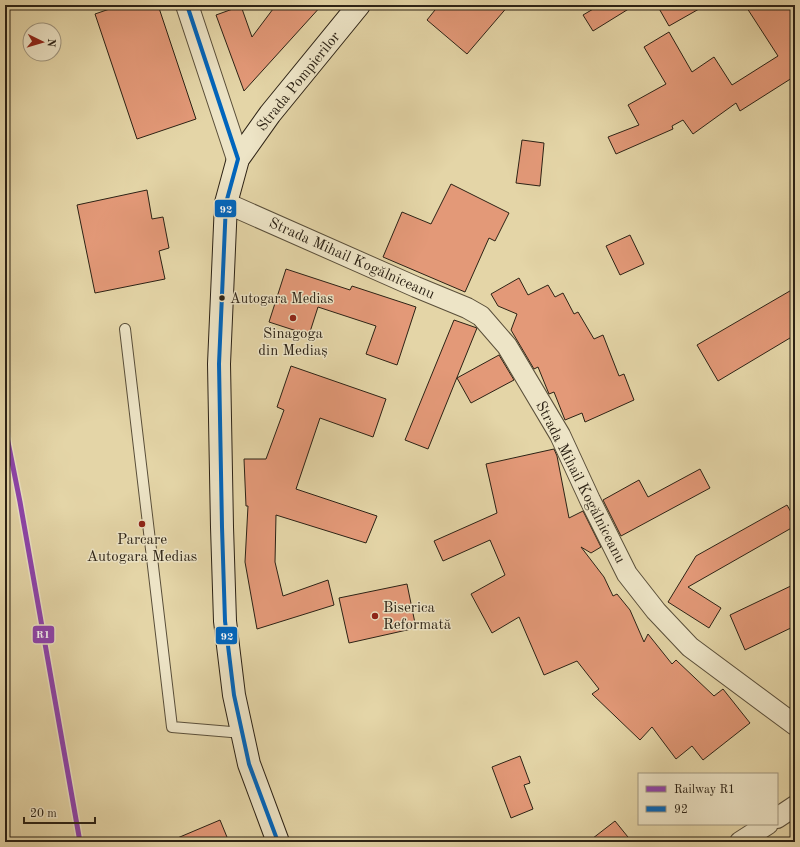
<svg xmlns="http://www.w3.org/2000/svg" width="800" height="847" font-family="'Old Standard TT',serif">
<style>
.building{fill:#e39978;stroke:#2c2215}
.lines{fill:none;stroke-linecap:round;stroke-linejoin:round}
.service-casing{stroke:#5a4f3a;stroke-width:12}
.minor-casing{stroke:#5a4f3a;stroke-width:22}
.tertiary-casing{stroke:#5a4f3a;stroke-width:24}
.secondary-casing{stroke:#2c2215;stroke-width:24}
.service{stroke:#ede4c6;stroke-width:10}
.minor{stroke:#ede4c6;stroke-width:20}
.tertiary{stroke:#ede4c6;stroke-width:22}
.secondary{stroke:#ede4c6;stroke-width:22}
.bus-1-casing{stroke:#ede4c6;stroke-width:7}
.bus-1{stroke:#0065bd;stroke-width:4}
.rail-1-casing{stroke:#ede4c6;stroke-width:8}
.rail-1{stroke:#8e44ad;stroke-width:5}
.bus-dot{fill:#2c2215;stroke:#ede4c6;stroke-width:1.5}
.poi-dot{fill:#8f2418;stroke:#ede4c6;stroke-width:1.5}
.labels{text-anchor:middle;stroke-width:3;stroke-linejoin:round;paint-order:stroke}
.bus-label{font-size:14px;fill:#2c2215;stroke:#ede4c6;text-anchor:start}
.street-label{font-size:15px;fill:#2c2215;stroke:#ede4c6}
.poi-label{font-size:15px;fill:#2c2215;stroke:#ede4c6}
.line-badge{stroke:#ede4c6;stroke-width:1.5}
.badge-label{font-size:11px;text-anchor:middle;font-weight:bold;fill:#fff}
</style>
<rect width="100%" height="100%" fill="#e4d5a7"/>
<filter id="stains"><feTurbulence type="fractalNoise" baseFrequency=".005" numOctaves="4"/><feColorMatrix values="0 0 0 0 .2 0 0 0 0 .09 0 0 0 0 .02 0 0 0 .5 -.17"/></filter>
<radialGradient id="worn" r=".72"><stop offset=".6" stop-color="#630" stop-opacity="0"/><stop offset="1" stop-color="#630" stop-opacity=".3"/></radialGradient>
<path class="building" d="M121,5h37l38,114 -59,20 -42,-125z
M276,5h46l-78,86 -28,-76 25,-9 11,31z
M439,5h70l-42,49 -40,-34z
M600,5h35l-42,26 -10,-16z
M657,5h49l-37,21z
M745,5h50v79l-3,-6 -52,33 -4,-8 -43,31 -10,-14 -11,6 1,3 -57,25 -8,-17 31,-12 -11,-20 38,-21 -22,-37 25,-15 23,40 22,-15 18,28 46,-29z
M522,140l22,3 -4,43 -24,-3z
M451,184l58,29 -14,28 -6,-3 -24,54 -82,-35 19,-45 29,12z
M147,190l5,29 11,-2 6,31 -10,3 6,28 -70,14 -18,-88z
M630,235l14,29 -24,11 -14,-29z
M286,269l64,21 2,-4 64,21 -19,58 -31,-11 10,-28 -58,-19 -9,28 -40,-13z
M519,278l9,17 20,-10 7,12 8,-4 11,21 4,-2 16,27 9,-4 16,41 5,-2 10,26 -49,22 -3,-9 -17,7 -11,-28 -5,2 -11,-27 -4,2 -23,-39 6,-16 -19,-8 -7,-12z
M795,288v47l-77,46 -21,-36z
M454,320l23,8 -49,121 -23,-9z
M499,355l15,25 -43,23 -14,-25z
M291,366l95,33 -13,38 -53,-19 -24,71 81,27 -11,27 -90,-28 -1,47 8,34 45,-16 6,25 -77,24 -12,-67 3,-56h-2l-2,-47h22l18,-49 -7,-3z
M554,449l3,7 12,62 14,-7 18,36 -10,6 -10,-6 23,30 9,19 4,-2 13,16 14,32 4,-8 24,30 4,-4 38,36 9,-7 27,34 -47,37 -11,-14 -16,13 -24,-32 -12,13 -48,-46 7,-5 -22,-28 -33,14 -25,-58 -27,16 -21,-39 34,-19 -15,-35 -47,21 -9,-20 63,-28 -11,-49z
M700,469l10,19 -89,48 -18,-36 36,-20 9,17z
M787,505l8,14v7l-107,61 33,21 -12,20 -41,-26 28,-46z
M407,584l9,44 -67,15 -10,-45z
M795,584v42l-50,24 -15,-35z
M520,756l10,27 -6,2 9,24 -22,9 -19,-51z
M220,820l9,22h-61z
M615,821l17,21h-44z"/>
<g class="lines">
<g class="service-casing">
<path id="service" d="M125,329l47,398 71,6"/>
</g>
<g class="minor-casing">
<path id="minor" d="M226,203l190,84 51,21 14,8 26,30 53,89 30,65 37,74 29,37 34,36 105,78
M777,818l18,-12
M740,842l28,-18"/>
</g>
<g class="tertiary-casing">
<path id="tertiary" d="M187,5l51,154"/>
</g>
<g class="secondary-casing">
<path id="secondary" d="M278,842l-29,-78 -15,-69 -9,-74 -3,-94 -3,-163 7,-161 12,-44 32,-45 89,-109"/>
</g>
<use href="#service" class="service"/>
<use href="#minor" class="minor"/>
<use href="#tertiary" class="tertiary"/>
<use href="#secondary" class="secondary"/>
<g class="bus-1-casing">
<path id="bus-1" d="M187,5l51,154 -12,44 -7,161 3,163 3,94 9,74 15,69 29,78"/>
</g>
<use href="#bus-1" class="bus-1"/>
<g class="rail-1-casing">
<path id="rail-1" d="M5,427l15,75 60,340"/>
</g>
<use href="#rail-1" class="rail-1"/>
</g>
<circle class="bus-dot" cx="222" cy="298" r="3.5"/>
<g class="poi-dot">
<circle cx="293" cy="318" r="4"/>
<circle cx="142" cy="524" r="4"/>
<circle cx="375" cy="616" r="4"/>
</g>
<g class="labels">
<g class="bus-label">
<text x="230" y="303">Autogara Medias</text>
</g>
<g class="street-label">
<text transform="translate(298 81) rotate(-51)" y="5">Strada Pompierilor</text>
<text transform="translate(352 258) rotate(24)" y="5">Strada Mihail Kogălniceanu</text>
<text transform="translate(581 482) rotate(63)" y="5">Strada Mihail Kogălniceanu</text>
</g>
<g class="poi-label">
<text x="293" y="338">Sinagoga<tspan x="293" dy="17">din Mediaș</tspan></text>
<text x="142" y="544">Parcare<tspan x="142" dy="17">Autogara Medias</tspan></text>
<text x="383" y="612" text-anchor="start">Biserica<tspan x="383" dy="17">Reformată</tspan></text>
</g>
</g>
<g class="line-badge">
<rect x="214" y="199" width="23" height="19" rx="4" fill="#0065bd"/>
<rect x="32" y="625" width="23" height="19" rx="4" fill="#8e44ad"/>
<rect x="215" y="626" width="23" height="19" rx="4" fill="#0065bd"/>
</g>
<g class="badge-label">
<text x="226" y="213">92</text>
<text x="43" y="638">R1</text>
<text x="227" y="640">92</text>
</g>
<rect width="800" height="847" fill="none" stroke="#e4d5a7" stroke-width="20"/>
<rect x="6" y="6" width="788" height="835" fill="none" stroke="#2c2215" stroke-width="2"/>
<rect x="10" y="10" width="780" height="827" fill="none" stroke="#2c2215"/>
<rect x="638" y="773" width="140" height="52" fill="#ede4c6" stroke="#a0967f"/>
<rect x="646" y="786" width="20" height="6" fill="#8e44ad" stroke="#a0967f"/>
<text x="674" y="793" font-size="12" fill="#2c2215">Railway R1</text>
<rect x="646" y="806" width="20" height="6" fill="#0065bd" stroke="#a0967f"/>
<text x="674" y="813" font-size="12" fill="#2c2215">92</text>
<g transform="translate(42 42) rotate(95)"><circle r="19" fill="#ede4c6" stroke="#a0967f"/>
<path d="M0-3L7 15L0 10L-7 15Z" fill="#8f2418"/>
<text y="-6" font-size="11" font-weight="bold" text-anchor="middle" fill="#2c2215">N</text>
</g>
<path d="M24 817v6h71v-6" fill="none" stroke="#2c2215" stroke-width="2"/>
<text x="30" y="817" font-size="12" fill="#2c2215" stroke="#ede4c6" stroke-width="3" paint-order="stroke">20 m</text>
<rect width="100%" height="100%" filter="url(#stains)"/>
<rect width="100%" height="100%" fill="url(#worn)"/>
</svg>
